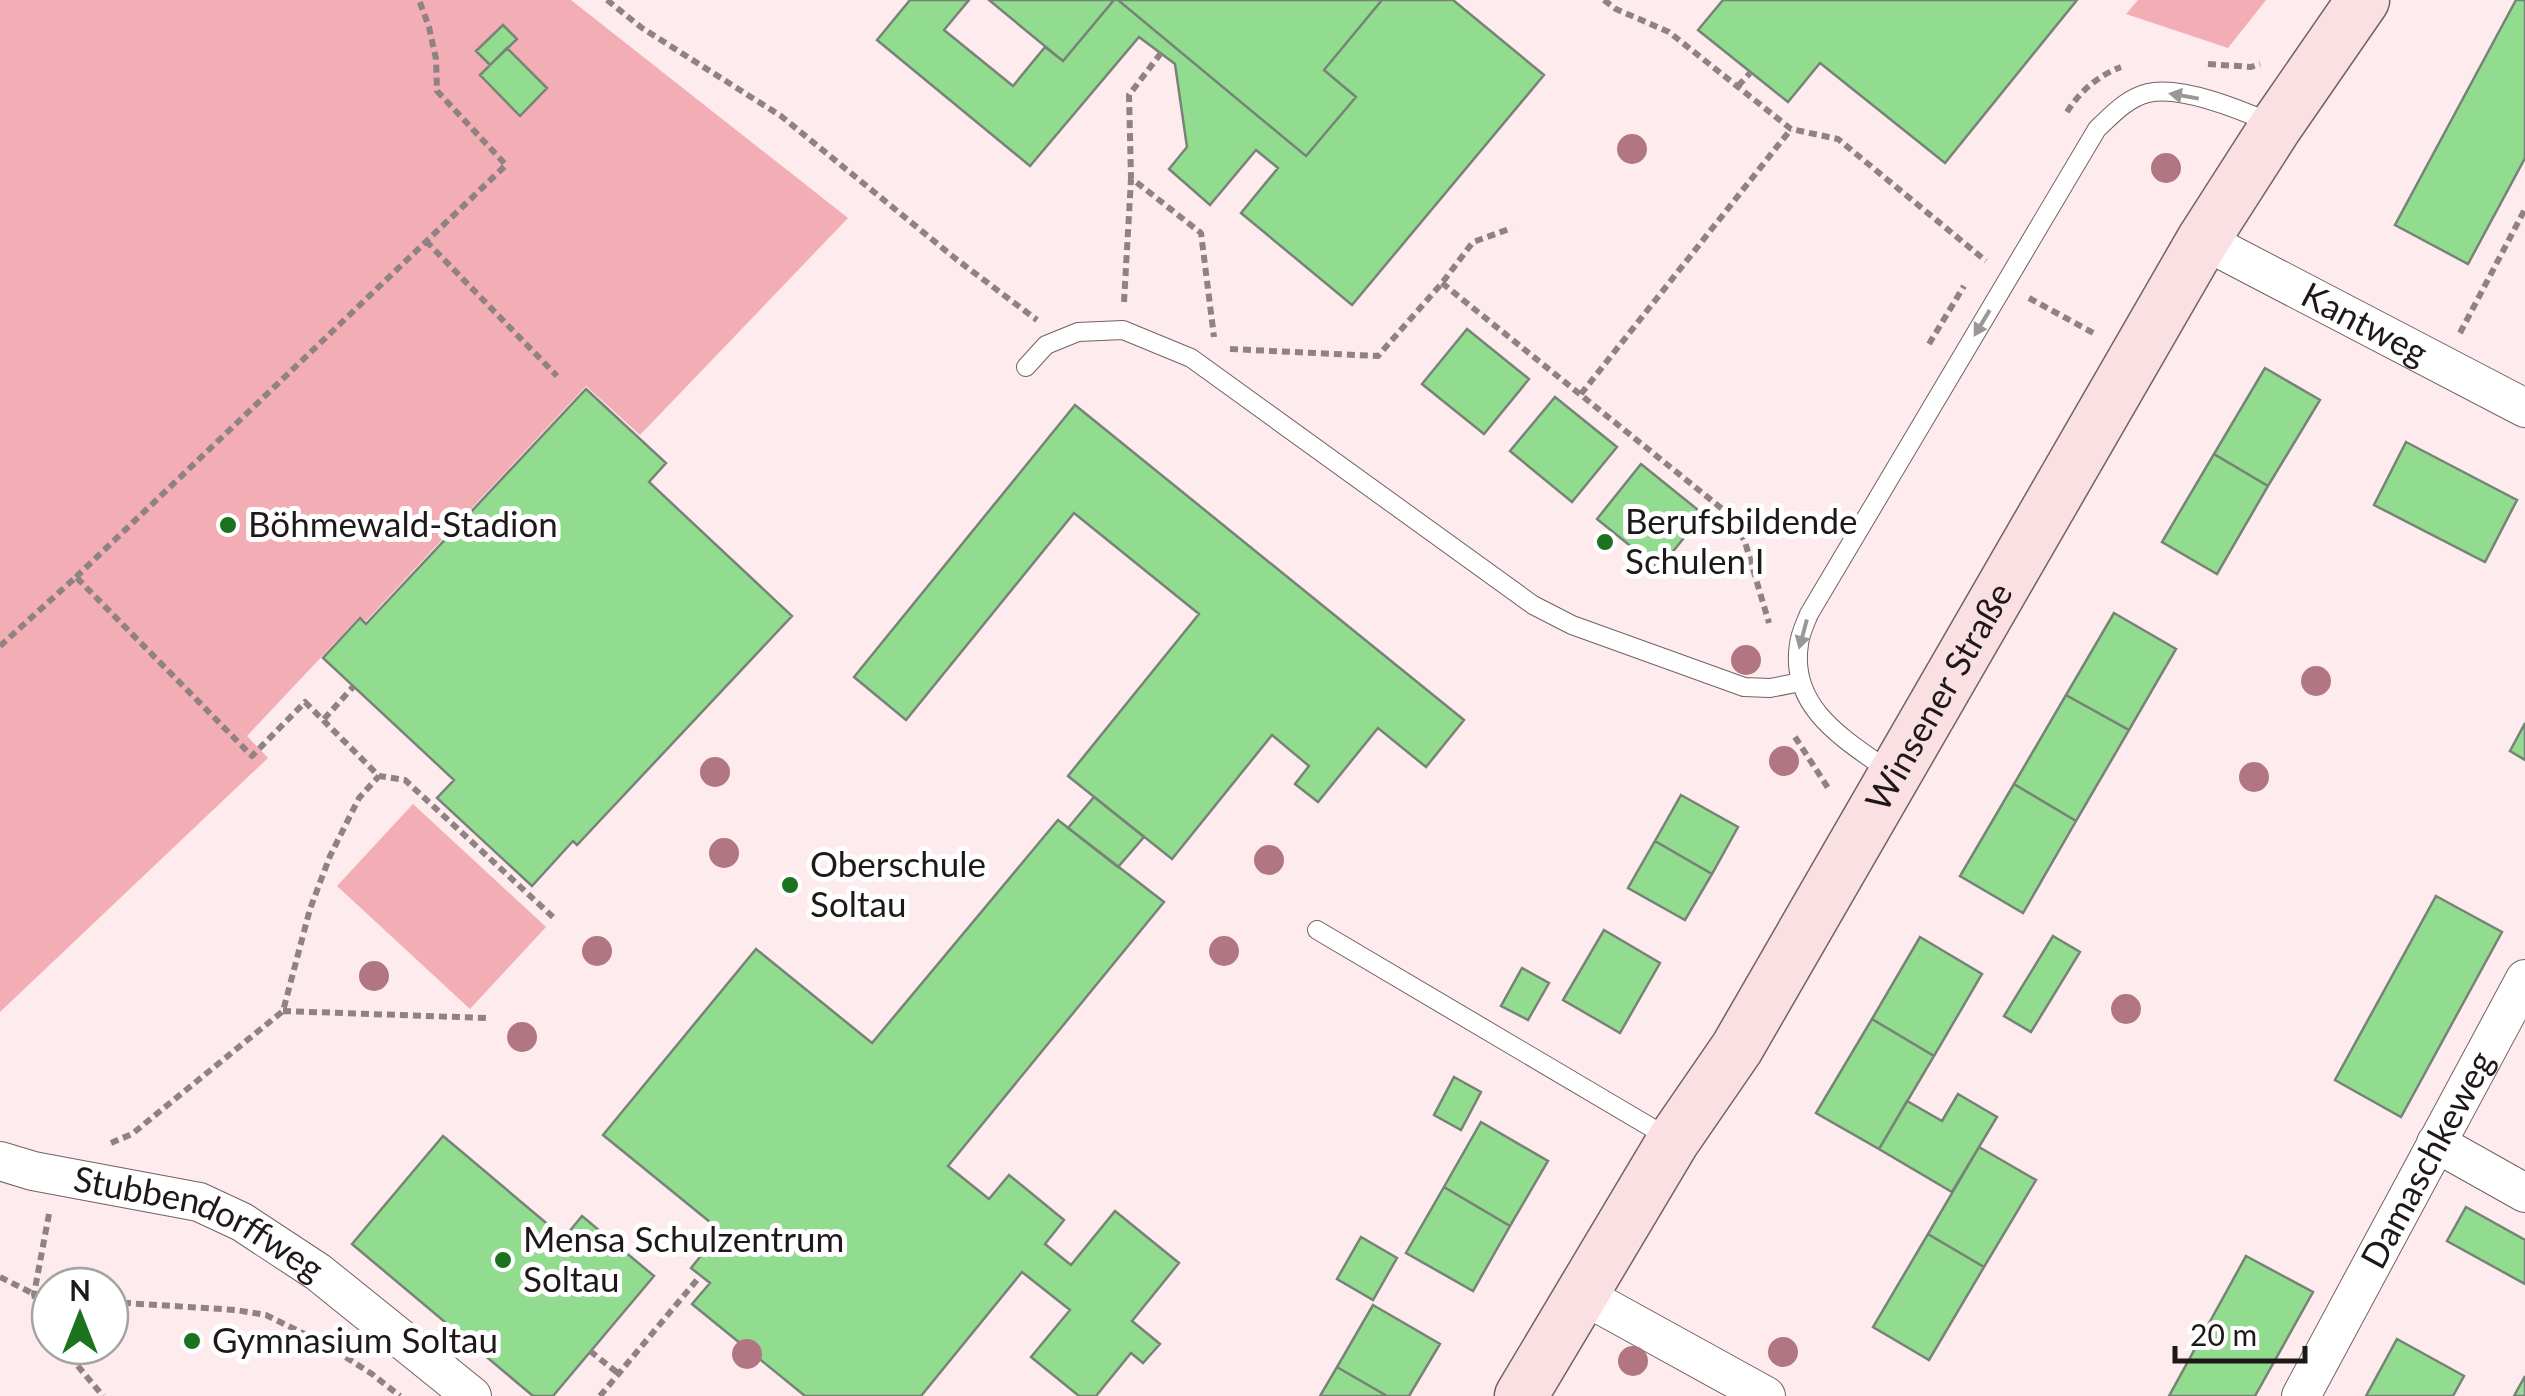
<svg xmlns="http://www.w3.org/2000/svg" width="2525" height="1396" font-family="Lato,sans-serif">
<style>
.green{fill:#f3adb4}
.building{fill:#92dc90;stroke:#788378;stroke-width:2.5}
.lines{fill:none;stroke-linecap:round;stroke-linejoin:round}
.lane-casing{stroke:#726263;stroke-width:20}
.street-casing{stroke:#726263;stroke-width:40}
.secondary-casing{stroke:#726263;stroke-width:55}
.path{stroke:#8f8283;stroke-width:6;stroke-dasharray:8 5;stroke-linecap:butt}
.lane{stroke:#fff;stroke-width:18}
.street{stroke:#fff;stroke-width:38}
.secondary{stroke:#fbe0e3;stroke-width:52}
.tree{fill:#b27683}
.oneway{fill:#9a9797}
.poi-dot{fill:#1b731f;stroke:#fff;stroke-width:4}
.labels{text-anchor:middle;stroke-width:10;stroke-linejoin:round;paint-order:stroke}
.street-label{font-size:35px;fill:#1e1818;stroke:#fff}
.poi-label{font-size:35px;fill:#1e1818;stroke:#fff;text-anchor:start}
</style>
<rect width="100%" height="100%" fill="#feebed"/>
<path class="green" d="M0,0h571l277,218 -208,217 -54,-49 -220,235 -7,-4 -112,119 21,22 -268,254z
M2138,0h128l-38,48 -102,-34z
M413,804l133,123 -76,82 -133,-123z"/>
<path class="building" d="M910,0h59l-25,30 69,56 32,-39 18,14 51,-61h4l188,156 50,-59 -32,-27 58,-70h71l91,75 -192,230 -111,-92 37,-45 -22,-18 -46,55 -41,-36 18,-22 -12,-83 -36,-27 -109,129 -153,-126z
M989,0h125l-51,61z
M1118,0h264l-58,70 32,27 -50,59z
M1723,0h354l-132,163 -125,-100 -32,39 -90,-72z
M2516,0h9v158l-57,106 -73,-39z
M503,25l14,14 -27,26 -14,-14z
M507,48l40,40 -27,28 -40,-41z
M1467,329l62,50 -45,55 -62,-50z
M2265,368l55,32 -52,86 -54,-32z
M586,389l80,74 -17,19 143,134 -215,229 -4,-4 -41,45 -95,-88 17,-18 -131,-122 37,-40 6,6z
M1555,397l62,50 -45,55 -62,-51z
M1075,405l389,315 -38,47 -48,-39 -60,74 -23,-18 14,-18 -37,-31 -100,124 -104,-83 131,-162 -125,-101 -168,207 -52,-43z
M2406,442l111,58 -32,62 -111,-57z
M2214,454l54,32 -51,88 -55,-32z
M1641,464l62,50 -44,55 -62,-50z
M2114,613l62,36 -47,81 -63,-35z
M2066,695l63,35 -53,91 -62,-37z
M2525,723v37l-15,-9z
M2014,784l62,37 -53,92 -63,-37z
M1681,795l57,32 -26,47 -57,-33z
M1094,797l50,40 -26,30 -50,-39z
M1058,820l106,82 -216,264 41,33 20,-24 55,45 -19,24 26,21 44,-54 64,52 -47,58 28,23 -17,19 -12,-10 -35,43h-17l-48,-39 39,-47 -48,-38 -101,124h-116l-113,-92 18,-21 -19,-15 30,-37 -118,-96 153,-186 116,94z
M1655,841l57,33 -27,46 -57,-32z
M2436,896l66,36 -101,185 -66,-37z
M1604,930l56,33 -40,70 -57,-33z
M2053,936l27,16 -49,80 -27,-16z
M1920,937l62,37 -48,82 -62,-37z
M1522,968l27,15 -21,37 -27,-14z
M1872,1019l62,37 -55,93 -63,-36z
M1454,1077l27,15 -20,38 -27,-15z
M1958,1094l39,23 -45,75 -73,-43 28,-48 35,20z
M1481,1122l67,39 -38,65 -66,-39z
M443,1136l121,102 18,-22 72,60 -101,120h-20l-181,-152z
M1979,1147l57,33 -52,87 -56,-33z
M1444,1187l66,39 -37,65 -67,-38z
M2466,1207l59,33v44l-78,-43z
M1928,1234l56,33 -55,93 -56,-33z
M1361,1237l36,21 -24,42 -36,-21z
M2246,1256l67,36 -58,104h-86z
M1373,1305l67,39 -31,52h-22l-50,-29z
M2397,1339l67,37 -11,20h-87z
M1337,1367l50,29h-67z
M2525,1376v20h-11z"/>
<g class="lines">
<g class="lane-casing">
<path id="lane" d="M1026,367l20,-22 32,-13 45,-2 68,28 342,247 39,20 172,62 26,1 31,-6
M1889,771c-45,-32 -100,-63 -90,-127 1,-10 6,-20 10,-30l288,-485c15,-14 30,-31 51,-36 33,-8 93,17 123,30
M1317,930l352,208"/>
</g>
<g class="street-casing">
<g id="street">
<path id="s1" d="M2203,240l322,168"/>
<path d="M2436,1143l89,50"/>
<path id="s2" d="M0,1161l33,10 166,31 43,20 76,50 154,124"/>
<path d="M1581,1294l185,102"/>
<path id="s3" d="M2301,1396l224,-417"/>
</g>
</g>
<g class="secondary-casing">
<g id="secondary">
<path id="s4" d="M1521,1396l152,-255 64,-93 466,-808 73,-114 87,-126"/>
</g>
</g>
<path class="path" d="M607,0l35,28 139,88 175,143 81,61
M1604,0l12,9 53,23 122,97 47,10 148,122
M1161,53l-32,42 2,83 70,55 13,104
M2208,64l43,3 9,-3
M1738,86l12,-13
M2067,112c13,-21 32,-37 54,-45
M426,241l131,135
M1442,283l289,233 14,26 24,81
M2029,298l68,37
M1124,302l7,-123
M2460,333l65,-124
M1929,344l35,-58
M1230,349l148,7 64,-73 31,-41 39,-14
M1581,394l210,-265
M76,577l430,-412 -69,-74 -1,-32 -7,-32 -10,-27
M0,646l76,-69 176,179 53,-54 74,74 26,4 149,138
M324,719l29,-32
M1795,737l35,54
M283,1011l203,7
M111,1143l21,-9 151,-123 27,-102 20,-53 29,-58 20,-22
M49,1214l-15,80 2,10 14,24
M0,1277l34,17 16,3
M110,1302l126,8 30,5 61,30 45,29 28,22
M61,1346l42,50
M590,1351l29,23
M600,1396l101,-121"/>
<use href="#lane" class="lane"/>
<use href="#street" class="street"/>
<use href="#secondary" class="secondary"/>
</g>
<g class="tree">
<circle cx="1632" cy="149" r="15"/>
<circle cx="2166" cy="168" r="15"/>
<circle cx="1746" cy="660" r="15"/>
<circle cx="2316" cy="681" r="15"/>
<circle cx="1784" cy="761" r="15"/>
<circle cx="715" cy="772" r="15"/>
<circle cx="2254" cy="777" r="15"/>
<circle cx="724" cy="853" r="15"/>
<circle cx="1269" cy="860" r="15"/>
<circle cx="597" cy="951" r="15"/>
<circle cx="1224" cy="951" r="15"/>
<circle cx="374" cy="976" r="15"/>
<circle cx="2126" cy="1009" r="15"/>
<circle cx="522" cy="1037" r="15"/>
<circle cx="1783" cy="1352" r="15"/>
<circle cx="747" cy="1354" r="15"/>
<circle cx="1633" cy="1361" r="15"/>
</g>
<defs><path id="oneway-solid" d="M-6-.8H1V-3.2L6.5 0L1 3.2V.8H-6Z" transform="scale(2.5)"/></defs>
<g class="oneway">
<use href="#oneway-solid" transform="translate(2184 96) rotate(-170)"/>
<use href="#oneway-solid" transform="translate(1982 323) rotate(121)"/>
<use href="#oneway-solid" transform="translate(1803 634) rotate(105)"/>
</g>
<g class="poi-dot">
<circle cx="228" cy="525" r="10"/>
<circle cx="1605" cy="542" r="10"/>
<circle cx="790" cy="885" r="10"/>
<circle cx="503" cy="1260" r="10"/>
<circle cx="192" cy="1341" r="10"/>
</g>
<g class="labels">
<g class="street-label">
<text dy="12" stroke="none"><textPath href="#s1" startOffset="182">Kantweg</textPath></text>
<text dy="12" stroke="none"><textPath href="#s4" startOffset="815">Winsener Straße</textPath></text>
<text dy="12" stroke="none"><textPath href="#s3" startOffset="268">Damaschkeweg</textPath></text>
<text dy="12" stroke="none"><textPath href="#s2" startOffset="210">Stubbendorffweg</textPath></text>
</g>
<g class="poi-label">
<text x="1625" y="534">Berufsbildende<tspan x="1625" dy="40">Schulen I</tspan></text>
<text x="248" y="537">Böhmewald-Stadion</text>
<text x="810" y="877">Oberschule<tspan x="810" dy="40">Soltau</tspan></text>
<text x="523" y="1252">Mensa Schulzentrum<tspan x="523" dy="40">Soltau</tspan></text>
<text x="212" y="1353">Gymnasium Soltau</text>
</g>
</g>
<g transform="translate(80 1316)"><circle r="48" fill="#ffffff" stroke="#a5a3a3" stroke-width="2.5"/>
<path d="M0-8L18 38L0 25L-18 38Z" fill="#1b731f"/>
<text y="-15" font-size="28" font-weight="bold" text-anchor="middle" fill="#1e1818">N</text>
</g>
<path d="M2175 1346v15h130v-15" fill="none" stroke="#1e1818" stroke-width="5"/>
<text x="2190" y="1346" font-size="30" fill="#1e1818" stroke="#ffffff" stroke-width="8" paint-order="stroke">20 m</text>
</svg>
